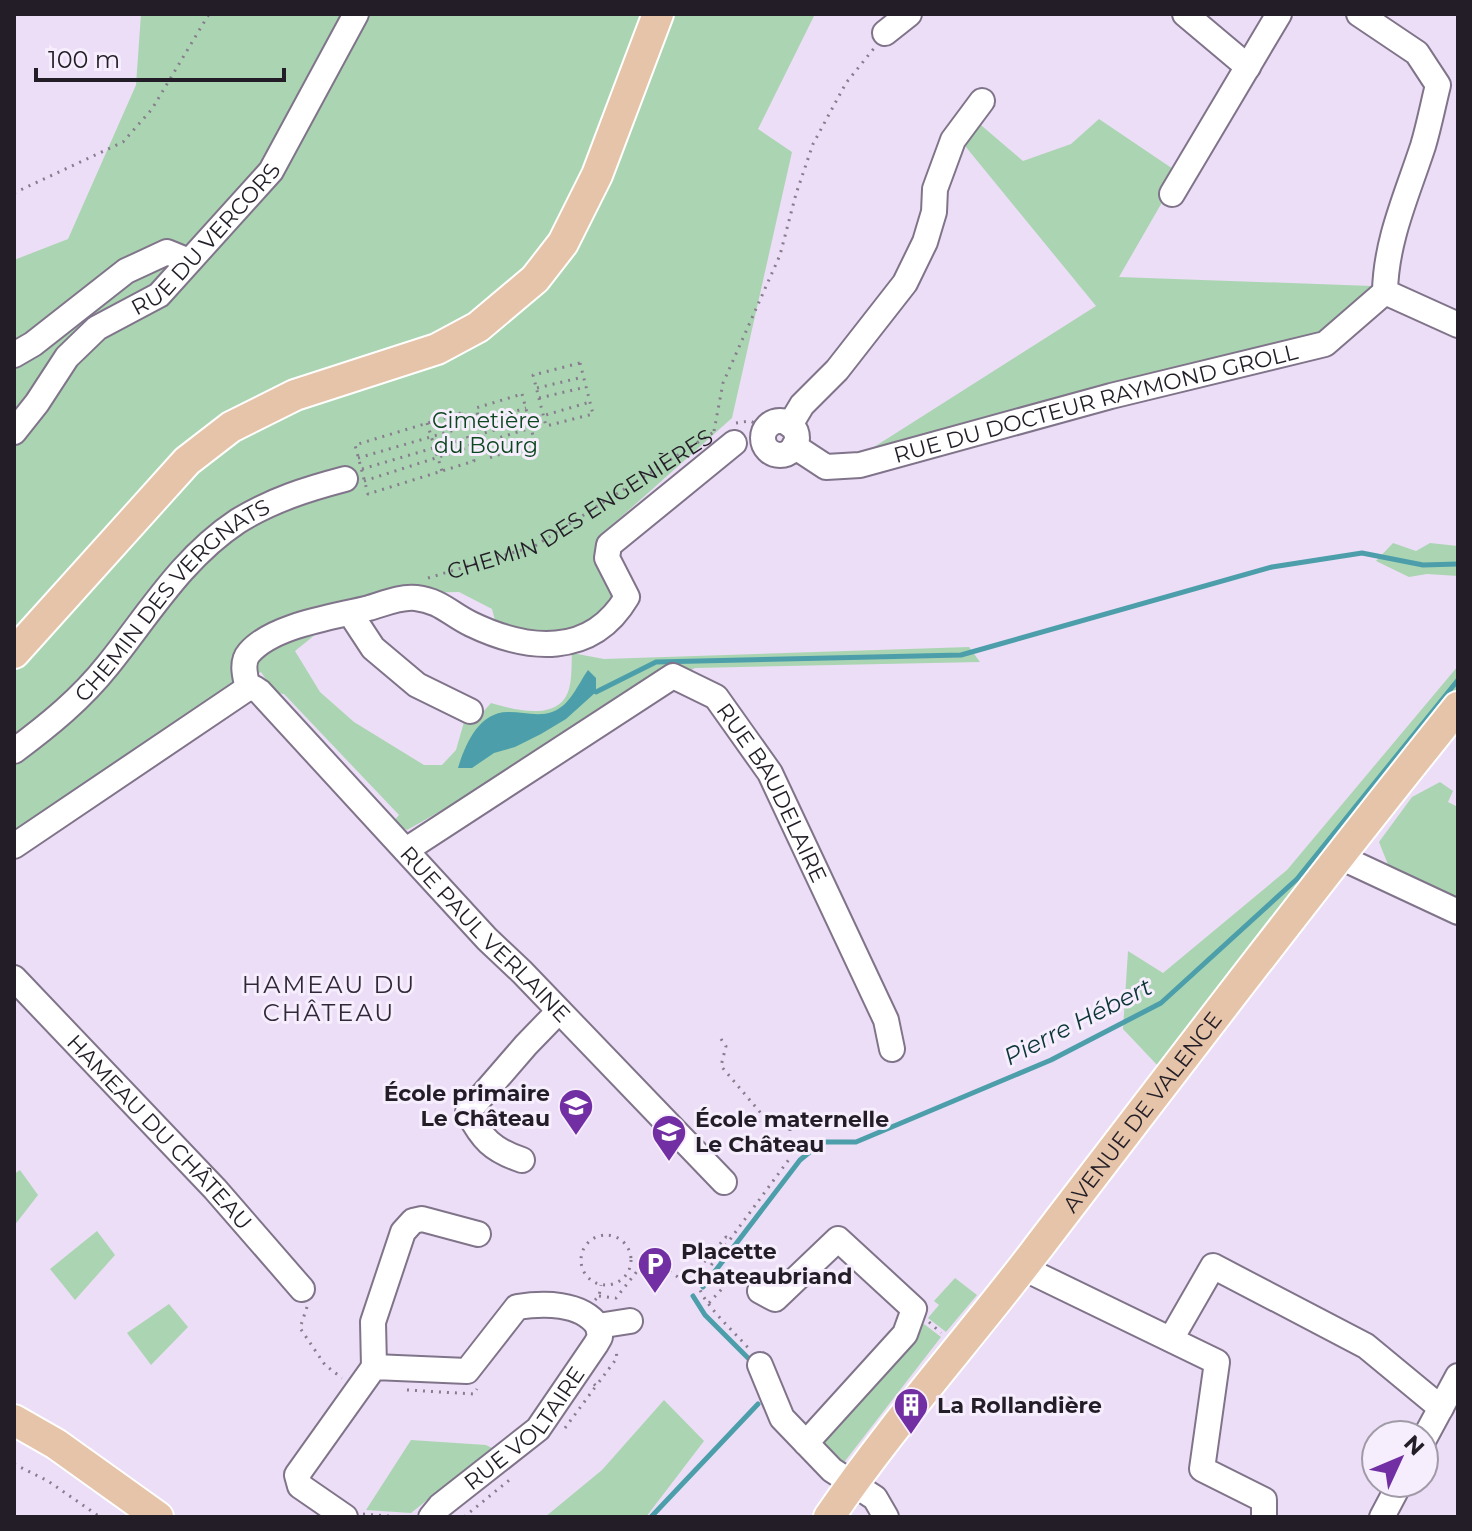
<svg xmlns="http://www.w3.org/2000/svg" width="1472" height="1531" font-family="Montserrat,sans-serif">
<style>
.green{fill:#abd5b2}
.water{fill:#4c9faa}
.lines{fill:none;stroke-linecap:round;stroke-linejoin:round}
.stream{stroke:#4c9faa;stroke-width:5}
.minor-casing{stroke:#80748a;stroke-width:28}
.major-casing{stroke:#fff;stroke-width:34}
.path{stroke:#877d8e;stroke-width:3;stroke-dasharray:2 6;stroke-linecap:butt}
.minor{stroke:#fff;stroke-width:24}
.major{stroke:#e6c4a9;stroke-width:30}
.labels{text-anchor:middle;stroke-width:6;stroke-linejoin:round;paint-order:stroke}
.street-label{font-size:22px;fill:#221d26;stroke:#f6eefd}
.park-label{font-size:22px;fill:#0c471f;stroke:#f6eefd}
.poi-label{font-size:22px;font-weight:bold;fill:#221d26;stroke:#f6eefd;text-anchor:start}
.neighbourhood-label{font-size:24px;letter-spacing:2px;fill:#312739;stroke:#f6eefd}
.water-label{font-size:24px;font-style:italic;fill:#0c353a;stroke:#f6eefd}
</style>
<rect width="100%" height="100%" fill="#ecdef6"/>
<path class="green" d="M141,14h674l-57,115 34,23 -60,266 -121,108 3,71 -28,31 -45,6 -45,-10 -4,-15 -33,-17 -48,1 -64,16 -52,42 25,41 34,30 70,43h18l14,-15 8,-28 12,-2 15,-17c21,6 59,17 74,-5 8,-12 6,-31 7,-45l32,6 365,-12 11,15 -285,6 -288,162 -15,-7 7,-8 -115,-121 -9,-1 -14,-21 -65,35 -182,128v-575l54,-21 68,-154z
M1099,119l80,54 -60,104 253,9 -24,22 -21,27 -464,119 233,-148 -135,-165 14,-21 48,41 48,-17z
M1393,543l23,8 14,-8 28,3v30l-31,-2 -18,3 -33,-16z
M1458,666v28l-299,373 -36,-38 5,-78 35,22 124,-103z
M1440,782l13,9 -5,11 10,5v93l-69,-33 -10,-25 33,-45z
M20,1170l18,25 -24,31v-52z
M97,1231l18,24 -40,45 -25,-31z
M955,1278l22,17 -31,37 -18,-14 11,-13 -5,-4z
M169,1304l19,23 -37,38 -24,-32z
M924,1324l17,13 -99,128 -18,-17 -3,-10z
M664,1400l40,41 -58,76h-101l57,-47z
M411,1440l75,5 6,3 -81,65 -45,-3z"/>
<path class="water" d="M588,670l8,8v14l-30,27 -25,15 -26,13 -21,6 -22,15h-14c7,-23 21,-57 51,-56 14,0 30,5 43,0 18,-6 26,-28 36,-42z"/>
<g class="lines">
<path class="stream" d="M596,692l60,-30 305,-7 311,-88 90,-14 61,12 35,-1
M703,1287l97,-127 22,-18h34l195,-82 110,-57 136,-124 161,-199
M693,1296l12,19 44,44 3,6
M651,1517l107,-113"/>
<g class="minor-casing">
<g id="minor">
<path d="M1185,14l63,53"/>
<path d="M1359,14l58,39 21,32c-5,20 -9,41 -15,61 -16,49 -37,94 -38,146l73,33"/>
<path d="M885,33l24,-19"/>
<path d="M1172,194l107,-180"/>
<path d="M14,355l19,-11 93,-73 41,-19 22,9"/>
<circle cx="780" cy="438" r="17"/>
<path d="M790,425l12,-20 35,-35 68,-87 20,-41 9,-30 1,-23 18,-49 29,-39"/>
<path id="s2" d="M14,432l23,-29 30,-46 30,-29 62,-33 112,-124 85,-157"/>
<path id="s3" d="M794,446l32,21 34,-2 251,-69 214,-52 60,-52"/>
<path d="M350,613l23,35 44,37 53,26"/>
<path id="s4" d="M248,688h6l6,4 227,247 35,33 202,210"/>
<path d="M248,688c-3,-11 -7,-26 1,-35 24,-28 85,-36 120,-45 14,-4 32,-12 47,-10 25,3 34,16 55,26 56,27 120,34 156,-27l-20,-39 2,-13 125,-102"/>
<path id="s5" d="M14,751c35,-26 67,-52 94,-86 41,-51 74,-107 130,-144 34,-21 69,-32 107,-42"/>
<path d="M14,846l234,-158"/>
<path id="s6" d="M406,850l267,-174 43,21 54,76 116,247 6,29"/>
<path d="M1338,856l120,56"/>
<path id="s7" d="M14,978l201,211 87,100"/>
<path d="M522,1160c-30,-10 -40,-21 -54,-48l58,-67 33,-34"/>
<path d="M1023,1268l194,94 -15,107 62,31v17"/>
<path d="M760,1291l15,8 63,-60 76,70 -9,25 -99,109"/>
<path d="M598,1326l32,-5"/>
<path d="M1171,1339l42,-73 153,80 75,62"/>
<path d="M760,1365l22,53 50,52 43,28 11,19"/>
<path d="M374,1367l-1,-45 30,-90 10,-11 9,-2 56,15"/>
<path d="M1424,1439l34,-63"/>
<path d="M345,1517l-45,-31 -3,-11 77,-108 93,4 50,-64c26,-4 64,-5 81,19"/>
<path id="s8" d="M431,1517l9,-11 98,-77 58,-85 4,-7 -2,-11"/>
<path d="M1382,1517l18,-34"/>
</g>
</g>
<g class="major-casing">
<g id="major">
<path d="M14,653l173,-192 44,-34 64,-32 142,-46 41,-22 57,-48 28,-36 34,-68 61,-161"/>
<path d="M14,1420l42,24 102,73"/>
<path id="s9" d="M829,1517c63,-92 137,-175 205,-264 140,-183 279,-366 424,-546"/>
</g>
</g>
<g class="path">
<path d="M14,193l109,-51 29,-33 57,-95"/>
<path d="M580,363l13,51 -47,12 -13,-51z"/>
<path d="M537,388l46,-11"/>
<path d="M522,394l13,49 -46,15 -13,-50z"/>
<path d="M539,398l47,-11"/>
<path d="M461,413l13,48 -106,33 -13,-49z"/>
<path d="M479,422l47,-14"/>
<path d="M427,423l15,48"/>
<path d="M736,423l14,-2 16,7"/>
<path d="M714,431l9,-48 57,-128 16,-61 17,-50 33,-61 29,-36"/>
<path d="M485,442l46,-14"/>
<path d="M358,458l107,-31"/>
<path d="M362,469l228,-67"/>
<path d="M364,481l106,-34"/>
<path id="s1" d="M428,578l107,-32 182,-116"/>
<path d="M721,1039l5,7 -5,20 44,52 25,6v34l-92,125c3,20 37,49 51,66"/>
<circle cx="606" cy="1260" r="25"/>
<path d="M599,1296l17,2 33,-42 37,27 40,-46 4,3"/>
<path d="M595,1300l4,-4 2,-11"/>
<path d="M709,1303l21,-23 15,-2"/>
<path d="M307,1307l-7,21 25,37 17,13"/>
<path d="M929,1322l12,11"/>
<path d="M594,1384l2,2 21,-28 -1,-7"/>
<path d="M407,1390l67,4 3,-5"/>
<path d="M565,1428l31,-42"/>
<path d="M14,1464l34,17 52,36"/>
<path d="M363,1514l38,3"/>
<path d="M464,1517l49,-40"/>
</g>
<use href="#minor" class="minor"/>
<use href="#major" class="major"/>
</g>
<defs>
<g id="school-pin" transform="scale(1.8)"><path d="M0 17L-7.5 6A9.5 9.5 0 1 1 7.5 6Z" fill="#722fa3" stroke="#f6eefd"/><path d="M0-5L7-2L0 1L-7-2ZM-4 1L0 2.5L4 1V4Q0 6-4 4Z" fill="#fff"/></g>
<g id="parking-pin" transform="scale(1.8)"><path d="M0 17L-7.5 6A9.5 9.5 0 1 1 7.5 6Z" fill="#722fa3" stroke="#f6eefd"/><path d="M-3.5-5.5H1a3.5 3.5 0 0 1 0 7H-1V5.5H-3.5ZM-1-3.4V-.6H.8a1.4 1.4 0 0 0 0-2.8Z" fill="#fff"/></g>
<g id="building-pin" transform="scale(1.8)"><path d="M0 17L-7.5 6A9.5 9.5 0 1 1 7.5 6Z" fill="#722fa3" stroke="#f6eefd"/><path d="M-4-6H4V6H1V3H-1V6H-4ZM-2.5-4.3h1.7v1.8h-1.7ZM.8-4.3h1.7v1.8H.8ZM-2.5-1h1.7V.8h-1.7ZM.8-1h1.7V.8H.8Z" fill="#fff"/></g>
</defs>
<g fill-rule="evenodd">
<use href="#school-pin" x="576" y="1106"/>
<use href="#school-pin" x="669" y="1132"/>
<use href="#parking-pin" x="655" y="1264"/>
<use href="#building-pin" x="911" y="1405"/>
</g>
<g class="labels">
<g class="street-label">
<text dy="8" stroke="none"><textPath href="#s2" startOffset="276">RUE DU VERCORS</textPath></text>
<text dy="8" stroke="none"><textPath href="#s3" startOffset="316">RUE DU DOCTEUR RAYMOND GROLL</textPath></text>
<text dy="8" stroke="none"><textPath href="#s1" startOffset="170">CHEMIN DES ENGENIÈRES</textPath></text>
<text dy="8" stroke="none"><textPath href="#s5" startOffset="220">CHEMIN DES VERGNATS</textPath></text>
<text dy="8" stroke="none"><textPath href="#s6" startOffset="478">RUE BAUDELAIRE</textPath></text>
<text dy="8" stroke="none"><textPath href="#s4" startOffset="344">RUE PAUL VERLAINE</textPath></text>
<text dy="8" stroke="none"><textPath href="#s9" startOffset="512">AVENUE DE VALENCE</textPath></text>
<text dy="8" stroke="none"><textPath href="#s7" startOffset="212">HAMEAU DU CHÂTEAU</textPath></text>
<text dy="8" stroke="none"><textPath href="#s8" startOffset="130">RUE VOLTAIRE</textPath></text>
</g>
<g class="park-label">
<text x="486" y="428">Cimetière<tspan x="486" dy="25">du Bourg</tspan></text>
</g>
<g class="poi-label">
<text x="550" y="1101" text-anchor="end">École primaire<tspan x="550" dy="25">Le Château</tspan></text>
<text x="695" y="1127">École maternelle<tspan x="695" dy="25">Le Château</tspan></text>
<text x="681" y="1259">Placette<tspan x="681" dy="25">Chateaubriand</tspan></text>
<text x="937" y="1413">La Rollandière</text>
</g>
<g class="neighbourhood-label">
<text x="329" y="993">HAMEAU DU<tspan x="329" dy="28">CHÂTEAU</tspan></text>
</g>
<g class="water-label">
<text transform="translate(1078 1022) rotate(-27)" y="8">Pierre Hébert</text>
</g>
</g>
<rect width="1472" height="1531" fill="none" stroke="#221d26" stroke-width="32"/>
<g transform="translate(1400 1459) rotate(46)"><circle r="38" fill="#f6eefd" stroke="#a19aa7" stroke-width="2"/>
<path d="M0-6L14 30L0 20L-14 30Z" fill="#722fa3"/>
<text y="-12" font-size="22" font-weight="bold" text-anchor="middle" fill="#221d26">N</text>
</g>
<path d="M36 68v12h248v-12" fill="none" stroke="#221d26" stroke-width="4"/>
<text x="48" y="68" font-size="24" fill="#221d26" stroke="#f6eefd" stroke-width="6" paint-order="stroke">100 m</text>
</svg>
